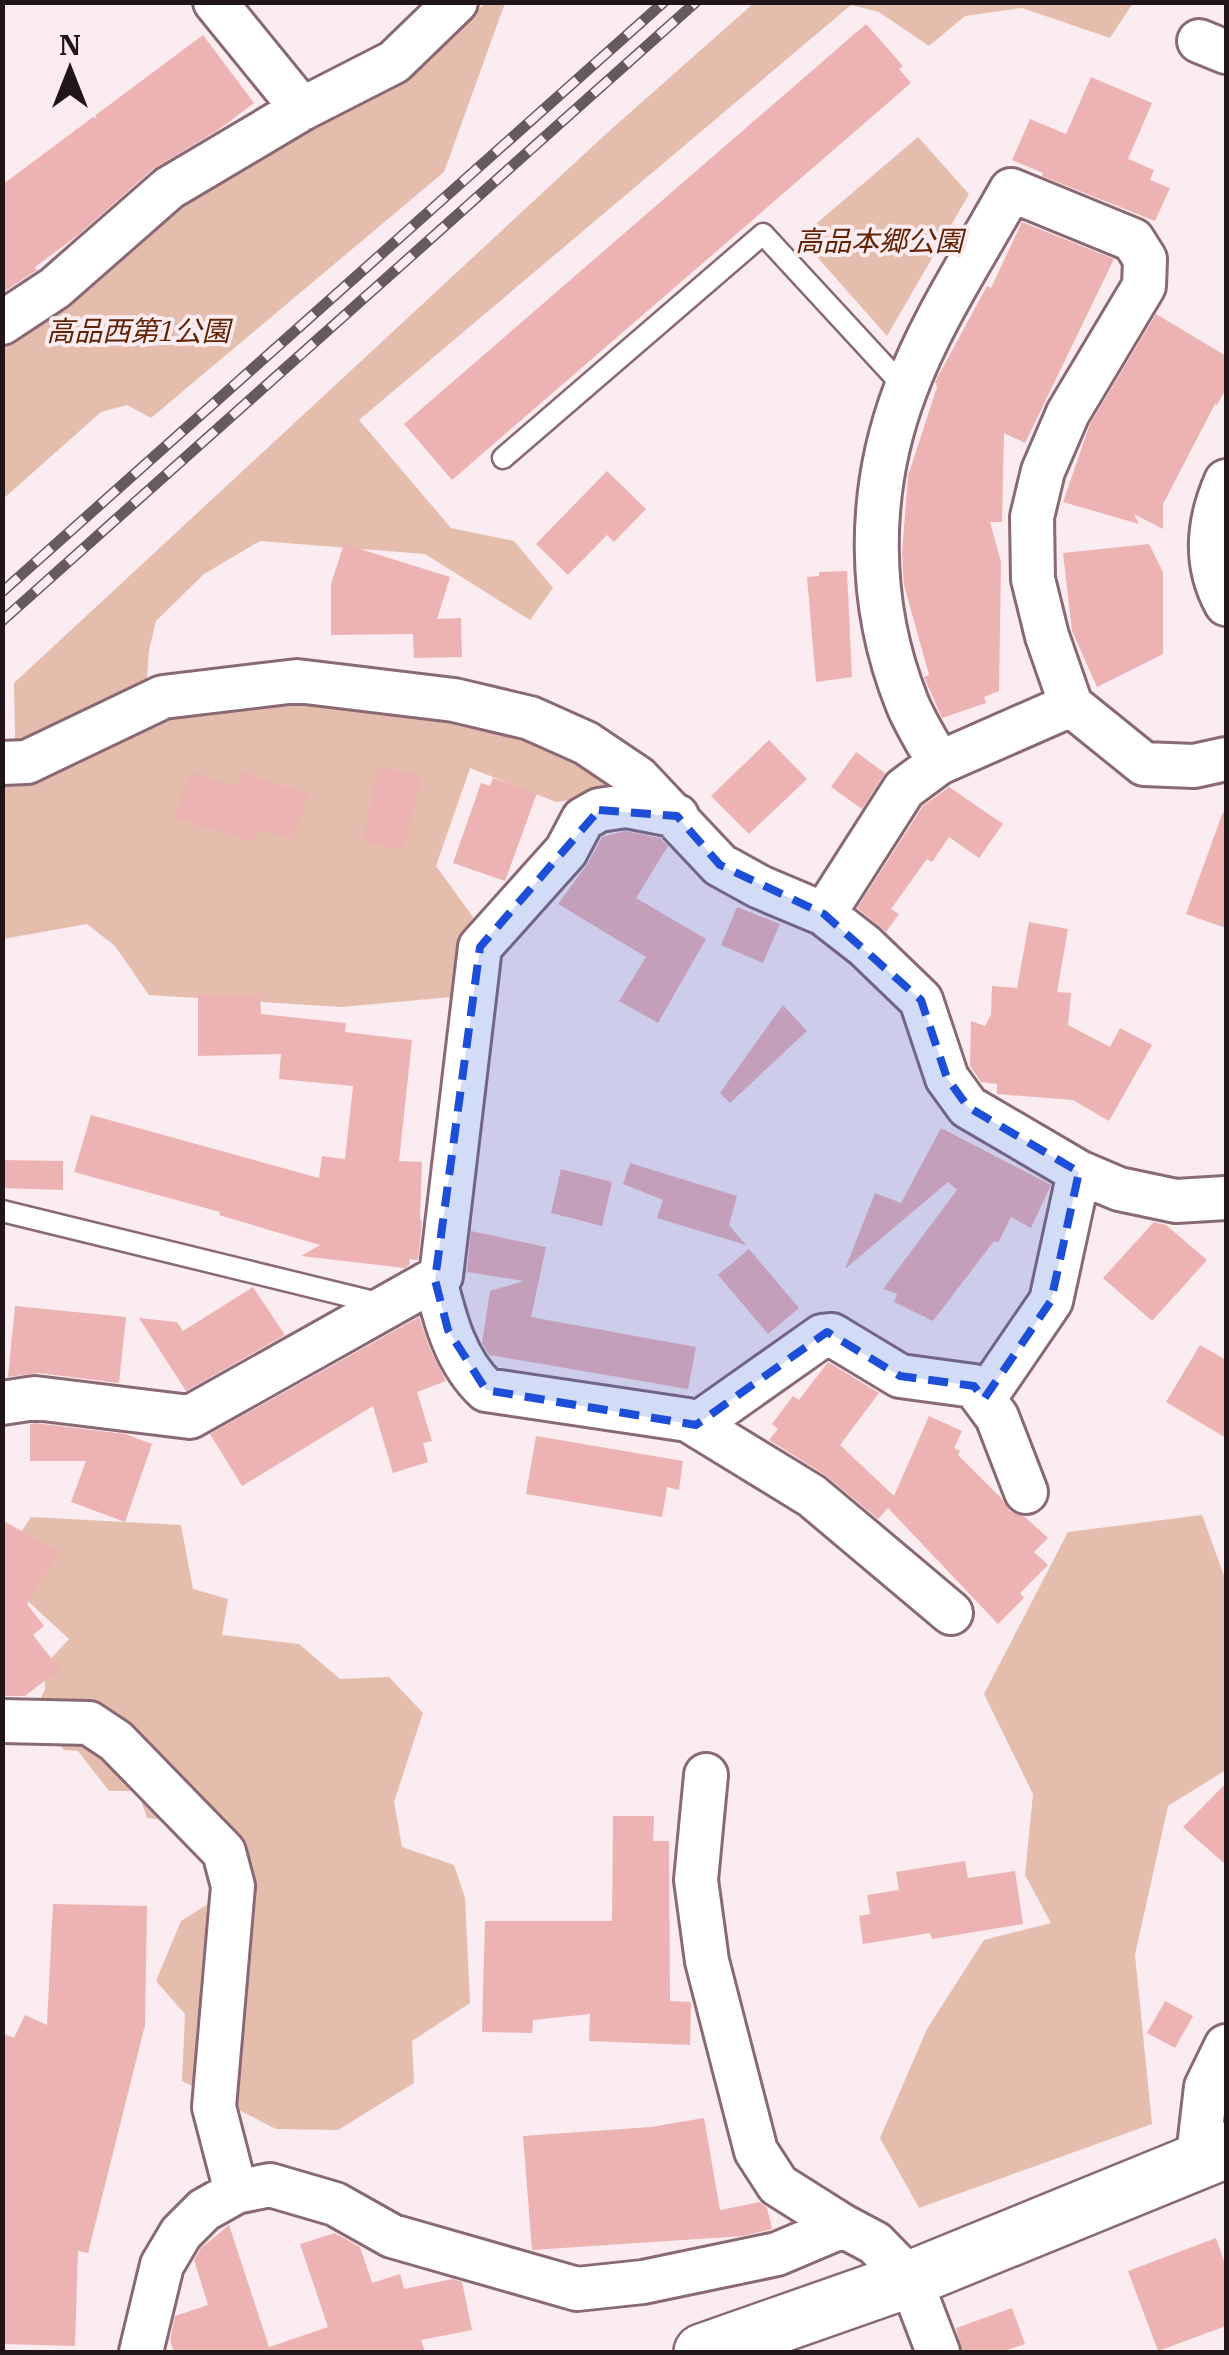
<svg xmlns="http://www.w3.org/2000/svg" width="1229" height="2355" font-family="'IBM Plex Serif','Noto Sans JP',serif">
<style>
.green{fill:#e5bdad}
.building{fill:#edb3b2}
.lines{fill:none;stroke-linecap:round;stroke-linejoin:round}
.lane-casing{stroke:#886974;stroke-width:25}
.street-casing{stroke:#886974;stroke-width:48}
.secondary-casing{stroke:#886974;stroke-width:60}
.lane{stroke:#fff;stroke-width:20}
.street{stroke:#fff;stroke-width:42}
.secondary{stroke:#fff;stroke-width:55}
.rail-casing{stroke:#675a5e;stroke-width:11}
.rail{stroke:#faecf0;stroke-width:8;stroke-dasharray:22;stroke-linecap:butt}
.marked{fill:#1d4ed8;fill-opacity:0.2;stroke:#1d4ed8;stroke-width:8;stroke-dasharray:20 12;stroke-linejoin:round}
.labels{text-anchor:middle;stroke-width:8;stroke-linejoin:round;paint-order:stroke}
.park-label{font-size:28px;font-style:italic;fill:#622304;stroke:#faecf0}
</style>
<rect width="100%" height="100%" fill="#faecf0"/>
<path class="green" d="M485,3h20l-61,169 -293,246 -24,-13 -26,7 -98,87 -1,-164 215,-151 197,-115z
M754,3h379l-23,35 -88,-30 -57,8 -36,30 -50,-34 -28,-7 -492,415 92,108 63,13 39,47 -23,32 -105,-66 -165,-13 -56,33 -48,47 -7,29 -2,28 8,33 145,-16 192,27 99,35 18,21 -11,18 -42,6 -86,-34 -34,98 37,51 -7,57 -15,23 -109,10 -193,-12 -34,-49 -28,-22 -84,15v-153l13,-3 -2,-100 593,-550z
M918,137l51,57 -82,142 -76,-86v-22z
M1202,1515l24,66v189l-58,36 -33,149 17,169 -233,84 -39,-70 47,-109 57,-89 67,-17 -26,-48 8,-81 -49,-100 84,-162z
M31,1517l150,8 12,64 35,10 -6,36 77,9 41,35 49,-2 34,36 -29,89 8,45 52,18 11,33 5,105 -58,38 2,42 -76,47 -62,-1 -94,-48 3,-67 -29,-33 25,-60 35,-22 -5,-34 -32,-43 -32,-4 -9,-27h-29l-31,-40 -14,-1 -31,-35 12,-26v-24l24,-26 -66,-61v-18z"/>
<path class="building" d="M866,24l37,42 -4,3 12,14 -459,397 -48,-56z
M203,35l51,68 -36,27 -65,39 -75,66 -43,32 2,3 -35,23v-108z
M1091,77l61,26 -24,56 26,11 -4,10 20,8 -15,33 -113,-45 1,-3 -31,-13 18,-41 36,15z
M1022,222l92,37 -89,184 -21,-10 -2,89h-12l11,40 -2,129 -15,6 2,6 -44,15 -18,-41 5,-2 -25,-90 -2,-31 6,-78 29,-89 -2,-5 52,-96 4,2z
M1156,314l70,42v33l-9,16 -2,-1 -52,100v25l-29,-15 5,10 -76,-22 27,-78z
M607,471l39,38 -32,33 -7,-7 -39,40 -32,-31z
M344,544l106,33 -13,42 24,-1 1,39 -48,1 -1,-24 -82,1v-51z
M1149,544l14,28v82l-66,33 -25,-56 -9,-78z
M847,571l5,106 -36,5 -9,-105 12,-1v-4z
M769,740l38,39 -58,55 -38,-38z
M856,752l29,21 -23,36 -31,-22z
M377,766l44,10 -17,75 -41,-9z
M190,772l46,15 5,-15 67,22 -15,46 -34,-11 -4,13 -80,-24z
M493,778l44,15 -32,88 -52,-18 28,-80 9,3z
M949,787l54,37 -24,34 -30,-21 -17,25 -5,-3 -36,50 8,5 -13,18 -29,-24 66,-102z
M1223,812l3,1v115l-40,-14z
M625,831l35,7 8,8 -32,52 70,41 -48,84 -39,-22 27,-44 -88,-53 30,-41 14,-26z
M737,907l43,17 -17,39 -42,-18z
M1029,922l39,7 -11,63 14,1 -3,32 42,22 10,-19 32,17 -43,76 -36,-21 -76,-6v-10l-16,-2 -11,-16 1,-45 14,5 6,-11 1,-29 25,2z
M198,995h62l1,19 85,9 -1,9 67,8 -13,121 23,1 -2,58 2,1 -4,39 -9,-1 1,5 -5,4 -104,-12 19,-11 -101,-30 1,-3 -146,-40 17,-57 228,63 3,-22 23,3 8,-73 -74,-7 2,-25 -83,2z
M783,1005l24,26 -77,72 -10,-10z
M941,1128l110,57 -20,43 -20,-11 -13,26 -4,-2 -61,80 -39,-19 3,-8 -14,-5 74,-99 -9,-8 -103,87 30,-76 26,10z
M2,1160l61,1v29l-61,-2z
M630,1163l107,33 -8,29 17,20 -89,-27 6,-18 -40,-16z
M561,1169l51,13 -10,44 -51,-13z
M1154,1222l12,3 41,35 -55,61 -49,-43z
M471,1231l75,16 -15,70 165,30 -8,42 -199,-34 -7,-12 8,-52 34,-10 -57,-9z
M749,1249l50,59 -31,26 -50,-59z
M253,1287l32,48 -99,56 -47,-73 38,4 6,9z
M15,1306l111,11 -7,66 -81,-10 -30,4z
M419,1317l11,32 16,32 -29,11 15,49 -9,2 5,19 -35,11 -20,-67 -131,80 -32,-52z
M1200,1345l26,15v78l-60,-36z
M828,1362l51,31 -39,52 54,51 35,-80 33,15 -8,17 6,3 -2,4 43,43 9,13 15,6 23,21 -14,14 14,13 -28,28 4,5 -26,26 -110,-116 -10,11 -53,-44 -56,-35 9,-11 -6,-5 21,-28 6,4z
M35,1423l90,11 27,10 -27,78 -54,-20 15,-41h-56v-37z
M536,1436l147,25 -4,29 -12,-3 -5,30 -136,-23z
M2,1520l56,32 -31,52 17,22 -11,9 27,34 -35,27h-23z
M1226,1783v82l-43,-38z
M613,1816h41l-1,25h16l1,160 21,1 -1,43 -101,-4 1,-27 -57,6 -1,13 -50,-1 3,-111h127z
M965,1861l3,17 47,-7 8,53 -91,15 -2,-6 -67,11 -4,-28 11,-2 -3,-19 32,-5 -3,-18z
M53,1904l94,2 -2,119 -57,228 -10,-2 -3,95 -73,-2v-311l12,5 11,-23 22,10z
M1165,2001l28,15 -18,32 -28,-15z
M704,2118l16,92 40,-8 7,6 5,21 -29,7 -211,14 -9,-114 128,-9z
M229,2225l40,122 59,-20 -28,-83 35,-11 25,14 12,36 28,-9 4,15 49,-10 9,3 10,48 -51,10 4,12h-251l-4,-12 5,-24 33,-11 -14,-45 7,-12z
M1216,2238l10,29v59l-68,25 -30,-80z
M1012,2308l13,36 -24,8h-39l-6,-24z"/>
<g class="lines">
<g class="lane-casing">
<path id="lane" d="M503,458l260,-224 143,155
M2,1211l380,93"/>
</g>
<g class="street-casing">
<path id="street" d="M215,2l87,107
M1199,41l27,11
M2,323l53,-35 114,-100 133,-79 92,-47 62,-60
M1226,481c-18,41 -22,83 0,123
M2,763l25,-1 136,-65 134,-16 157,19 76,18 56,25 52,35 82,87 40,22 64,27 41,32 56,54 26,78 21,29 111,65 40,17 57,12 50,-3
M939,763c-11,-20 -24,-40 -32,-60 -40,-100 -40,-211 -2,-312 26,-70 70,-136 106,-201l122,50 12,19 -1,27 -76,127 -25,58 -11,46 1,62 14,57 24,69 73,59 50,2 32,-7
M824,914l80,-125 35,-26 132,-58
M435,1280c10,39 20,81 51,110l202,30 124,76 139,117
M984,1399l67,-98 28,-129
M2,1403l33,-5 155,19 251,-141 39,-329 86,-96 17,-32 16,-9 27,-4 51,10
M696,1425l126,-89 10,-1 68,41 74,10 23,31 29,75
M2,1721l87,2 27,18 108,111 9,34 -19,221 22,85
M706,1775l-10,105 11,81 49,190 22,34 65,41
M1197,2164l9,-77 20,-41
M141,2352l21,-87 19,-32 23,-23 32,-18 34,-7 65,19 57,32 185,53 66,-7 134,-28 66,-28 32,17 35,36 28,73"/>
</g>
<g class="secondary-casing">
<path id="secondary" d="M702,2352l208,-73 316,-129"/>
</g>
<use href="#lane" class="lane"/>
<use href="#street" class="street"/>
<use href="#secondary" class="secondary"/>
<g class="rail-casing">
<path id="rail" d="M2,592l662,-590
M2,621l694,-619"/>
</g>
<use href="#rail" class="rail"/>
</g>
<path class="marked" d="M599,810l78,6 43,49 104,49 97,86 26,78 21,29 111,65 -28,129 -67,98 -10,-13 -74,-10 -73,-44 -131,93 -210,-35 -38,-60 -13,-50 45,-333z"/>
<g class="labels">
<g class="park-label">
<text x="879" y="251">高品本郷公園</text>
<text x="138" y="341">高品西第1公園</text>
</g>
</g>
<rect width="1229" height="2355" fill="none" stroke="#211519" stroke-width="10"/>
<g transform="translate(70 70)" stroke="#faecf0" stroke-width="8" paint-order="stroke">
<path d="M0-8L18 38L0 25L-18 38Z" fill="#211519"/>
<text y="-15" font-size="28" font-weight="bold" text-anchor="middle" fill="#211519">N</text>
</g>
</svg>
